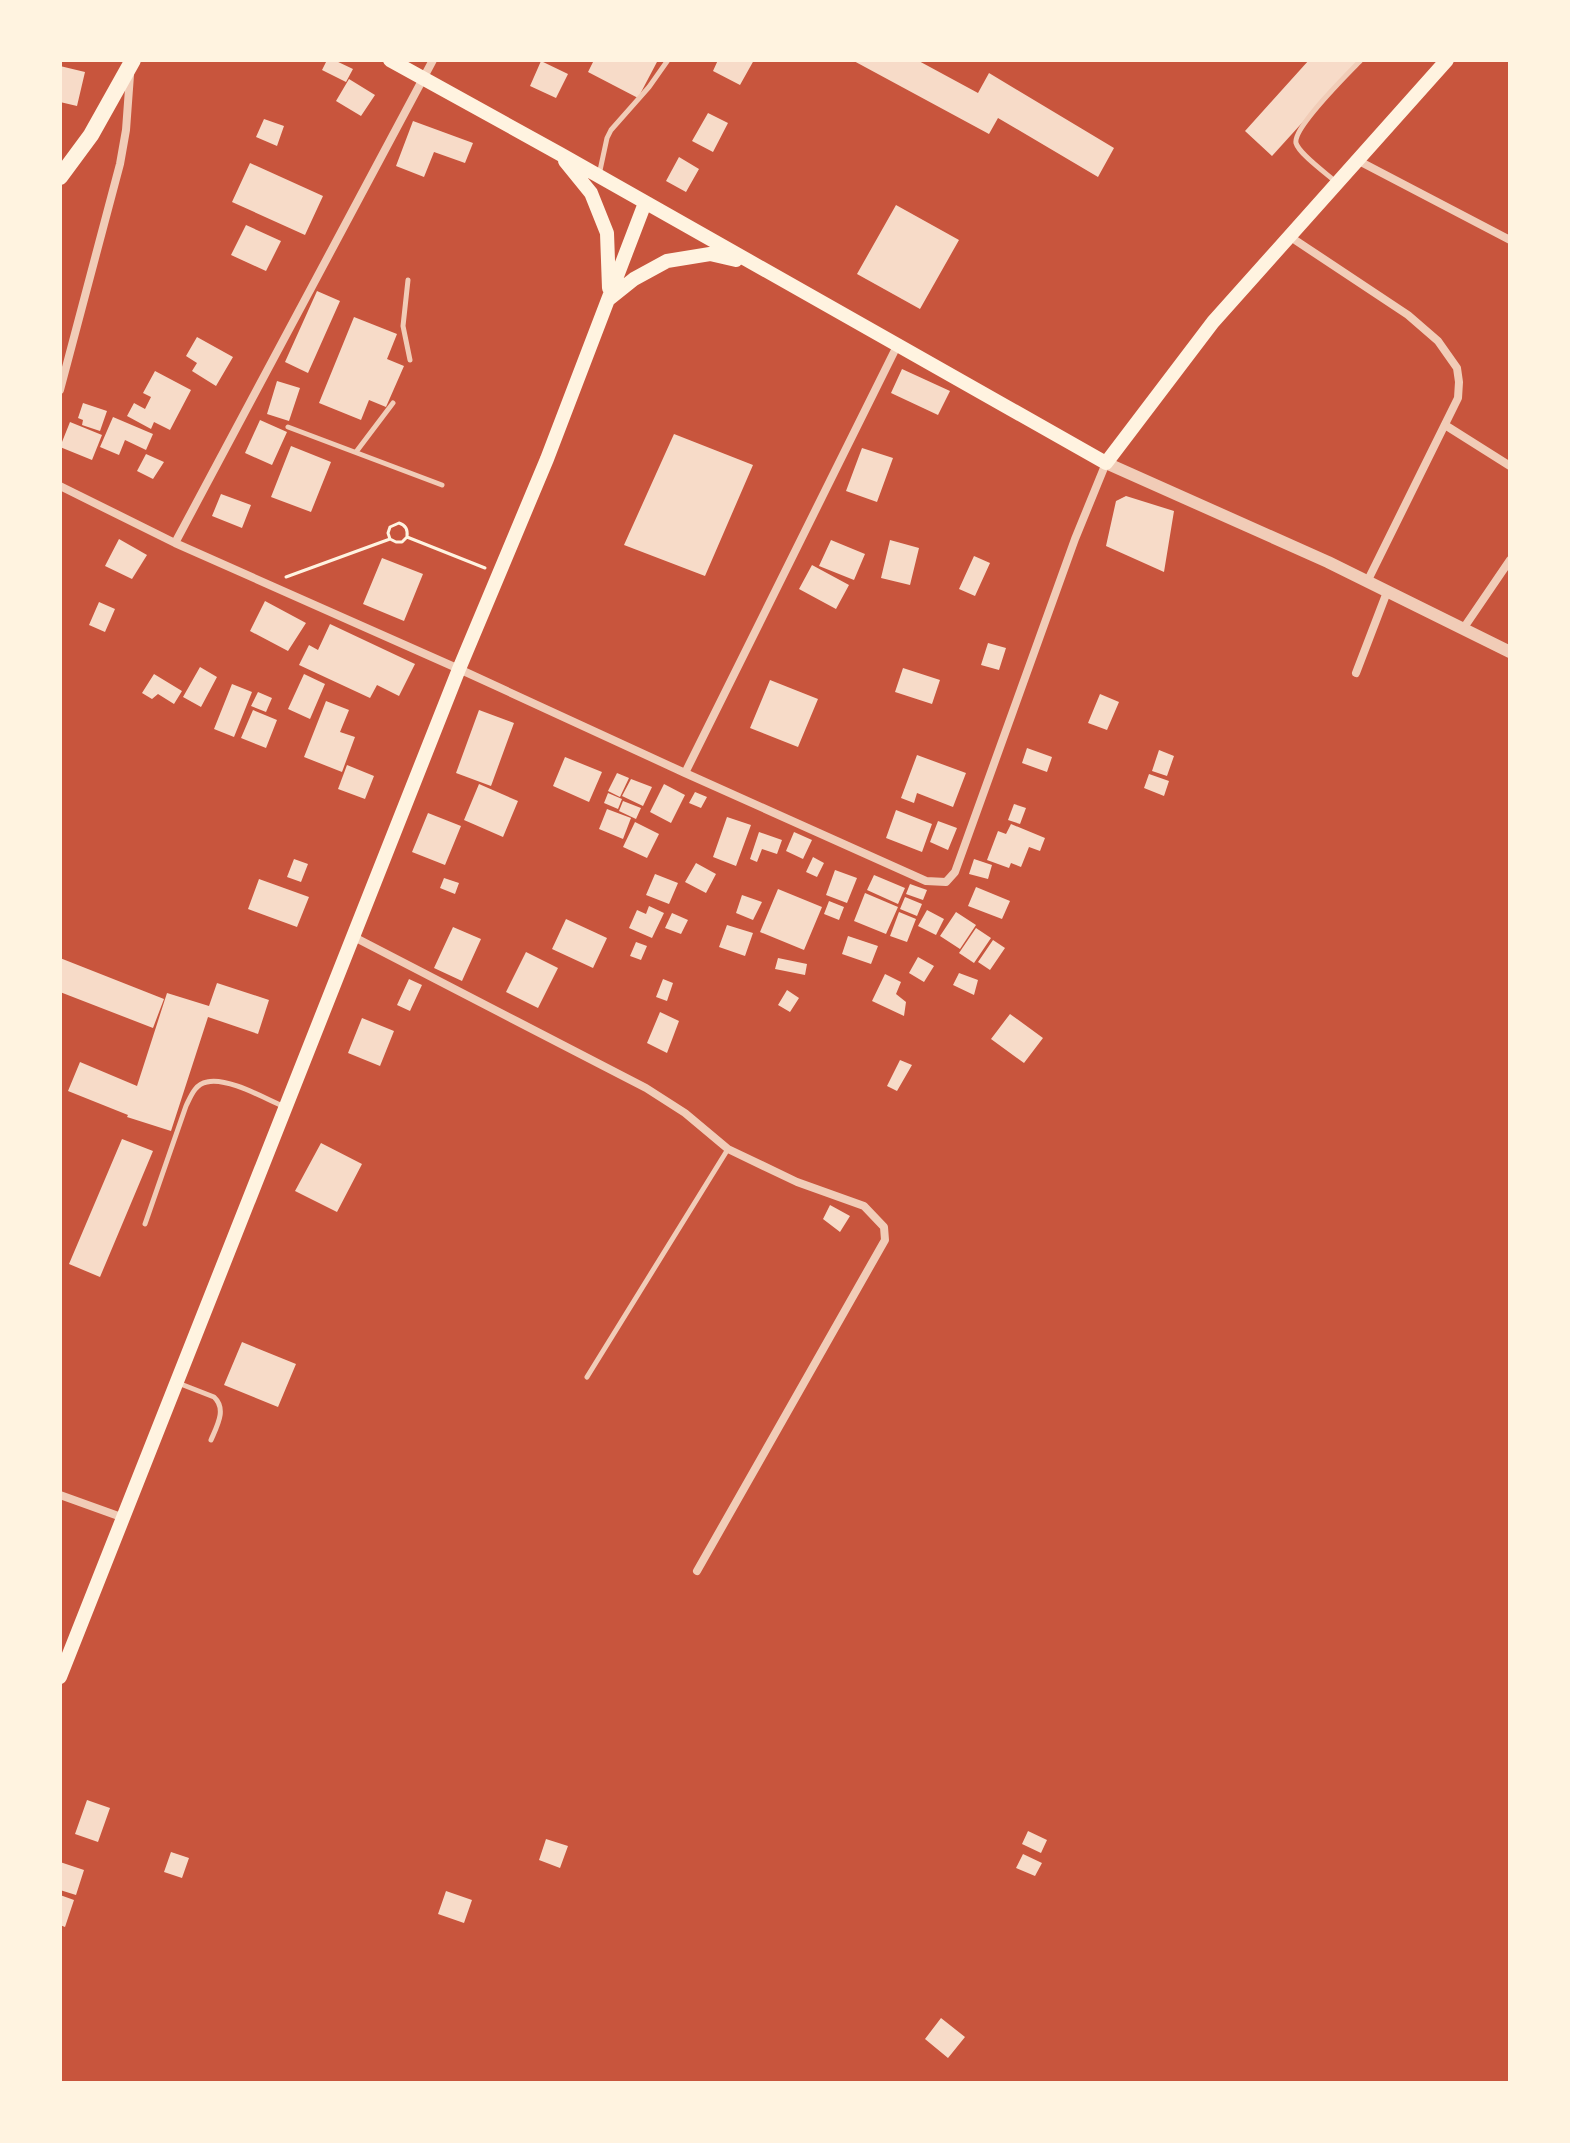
<svg xmlns="http://www.w3.org/2000/svg" width="1570" height="2143" font-family="Helvetica,sans-serif">
<style>
.building{fill:#f7dbc8}
.lines{fill:none;stroke-linecap:round;stroke-linejoin:round}
.path{stroke:#fff3e0;stroke-width:3}
.service{stroke:#f1ccb7;stroke-width:5}
.minor{stroke:#f1ccb7;stroke-width:8}
.tertiary{stroke:#f1ccb7;stroke-width:12}
.secondary{stroke:#fff3e0;stroke-width:14}
.primary{stroke:#fff3e0;stroke-width:16}
</style>
<rect width="100%" height="100%" fill="#c8553d"/>
<path class="building" d="M327,60h7l19,9 -7,13 -24,-12z
M594,60h64l-20,38 -50,-26z
M718,60h36l-14,25 -27,-14z
M852,60h65l61,33 11,-20 125,75 -16,29 -100,-59 -9,16z
M1309,60h50l-87,96 -27,-25z
M541,61l27,13 -12,24 -26,-12z
M60,66l25,6 -8,34 -17,-4z
M349,79l26,16 -14,21 -25,-15z
M708,113l20,10 -15,29 -21,-11z
M264,119l20,7 -7,20 -21,-9z
M413,121l60,22 -8,20 -31,-11 -10,25 -28,-11z
M679,157l20,12 -13,23 -20,-11z
M250,163l73,33 -18,39 -73,-33z
M896,205l63,35 -39,69 -63,-35z
M246,225l35,16 -15,30 -35,-16z
M317,291l23,10 -32,72 -23,-11z
M354,317l43,17 -10,25 17,7 -18,41 -17,-7 -8,20 -42,-17z
M197,337l36,20 -17,29 -24,-15 5,-8 -11,-7z
M902,369l48,22 -12,24 -47,-22z
M155,371l36,19 -21,40 -16,-8 -3,7 -24,-13 7,-13 11,6 6,-12 -8,-4z
M277,381l23,7 -11,33 -22,-7z
M83,403l24,8 -7,20 -18,-6 1,-5 -5,-2z
M113,417l40,17 -7,16 -21,-10 -6,15 -19,-8z
M260,420l27,12 -15,33 -27,-12z
M70,422l32,13 -10,25 -32,-13z
M674,434l79,31 -48,111 -81,-31z
M291,446l40,16 -20,50 -40,-15z
M862,448l31,10 -16,44 -31,-11z
M146,454l18,8 -11,17 -16,-8z
M221,494l30,11 -9,23 -30,-12z
M1126,496l48,15 -10,61 -58,-26 10,-45z
M119,539l28,16 -15,24 -27,-13z
M831,540l34,14 -11,26 -35,-14z
M890,540l29,8 -9,37 -29,-7z
M974,556l16,7 -15,33 -16,-7z
M382,558l41,16 -19,47 -41,-17z
M812,565l37,20 -13,24 -37,-20z
M265,601l41,22 -18,28 -38,-20z
M99,602l16,7 -10,23 -16,-7z
M330,624l85,40 -16,32 -22,-11 -7,13 -71,-33 10,-20 9,5z
M988,643l18,5 -7,22 -18,-5z
M200,667l17,10 -16,30 -18,-10z
M903,668l37,12 -8,24 -37,-12z
M154,674l28,17 -8,13 -16,-10 -6,5 -10,-6z
M304,674l21,10 -15,35 -22,-10z
M770,680l48,19 -20,48 -48,-19z
M232,684l20,8 -18,45 -20,-8z
M258,692l14,6 -6,14 -15,-6z
M1100,694l19,8 -12,28 -19,-7z
M326,701l23,9 -9,22 15,5 -13,35 -38,-15z
M253,710l24,10 -11,28 -25,-10z
M479,710l35,13 -23,63 -35,-13z
M1027,748l25,9 -5,15 -25,-9z
M1159,750l15,6 -7,20 -15,-5z
M917,755l49,18 -13,34 -36,-14 -3,10 -13,-5z
M565,757l37,15 -13,30 -36,-16z
M347,765l27,11 -9,23 -27,-10z
M617,773l12,5 -9,19 -12,-6z
M1149,774l20,7 -5,15 -20,-8z
M631,779l21,8 -9,19 -21,-10z
M479,784l39,17 -15,36 -39,-17z
M664,784l21,11 -14,28 -21,-11z
M695,792l12,5 -6,11 -12,-5z
M608,793l14,6 -4,10 -14,-6z
M623,801l18,7 -5,11 -17,-8z
M1014,804l12,4 -6,16 -12,-4z
M607,809l24,9 -8,21 -24,-10z
M896,810l36,14 -10,28 -36,-14z
M428,813l33,13 -16,39 -33,-13z
M727,817l24,8 -15,41 -23,-9z
M938,821l19,7 -9,22 -18,-8z
M635,822l24,12 -12,24 -24,-11z
M1011,824l34,14 -5,13 -11,-4 -8,20 -10,-4 -2,5 -22,-8 11,-29 8,3z
M759,832l23,8 -5,14 -15,-5 -5,13 -7,-3z
M794,832l18,8 -9,19 -17,-8z
M813,857l11,6 -7,14 -11,-5z
M294,859l14,5 -7,18 -14,-5z
M974,859l18,6 -4,14 -19,-5z
M696,863l20,11 -10,19 -21,-11z
M835,870l22,8 -10,25 -21,-8z
M655,874l23,9 -9,21 -23,-9z
M874,875l31,13 -7,16 -31,-14z
M444,878l15,5 -4,11 -15,-6z
M259,879l50,18 -12,30 -49,-18z
M910,884l17,6 -4,10 -17,-6z
M976,887l34,14 -8,18 -34,-13z
M778,889l44,18 -18,43 -44,-18z
M865,893l33,14 -12,27 -32,-13z
M742,895l20,7 -9,18 -17,-7z
M905,897l17,7 -5,12 -17,-7z
M829,901l15,6 -5,13 -15,-6z
M649,906l15,7 -12,25 -23,-10 8,-18 9,4z
M927,910l17,9 -8,16 -18,-9z
M899,912l17,7 -9,23 -17,-6z
M956,912l20,13 -16,24 -20,-13z
M672,913l16,7 -7,14 -16,-6z
M566,919l41,19 -14,30 -41,-19z
M727,925l26,8 -8,23 -26,-9z
M453,927l28,12 -19,42 -28,-13z
M976,928l15,10 -17,25 -15,-10z
M848,936l30,10 -7,18 -29,-10z
M993,940l12,8 -15,22 -12,-8z
M636,942l11,4 -6,14 -11,-4z
M526,952l32,16 -20,40 -32,-16z
M918,957l16,9 -10,16 -15,-9z
M60,958l104,41 -11,29 -93,-36z
M778,958l29,6 -2,11 -30,-6z
M959,973l19,7 -4,15 -21,-10z
M885,974l16,8 -5,12 10,8 -2,14 -32,-15z
M409,979l13,6 -12,26 -13,-6z
M663,979l10,4 -6,18 -11,-4z
M217,983l52,17 -11,34 -50,-17 -37,114 -44,-14 1,-2 -60,-24 12,-29 57,24 30,-93 42,13z
M787,990l12,8 -9,14 -12,-7z
M660,1012l19,9 -12,32 -20,-10z
M1010,1014l33,24 -19,25 -33,-24z
M362,1018l32,13 -14,35 -32,-13z
M900,1060l12,5 -15,26 -10,-5z
M122,1139l31,12 -53,126 -31,-13z
M321,1143l41,21 -25,48 -42,-21z
M830,1205l20,11 -10,16 -17,-13z
M242,1342l54,22 -18,43 -54,-22z
M87,1800l23,8 -12,34 -23,-8z
M1028,1831l19,9 -6,13 -19,-9z
M546,1839l22,7 -8,22 -21,-8z
M171,1852l18,6 -7,20 -18,-6z
M1023,1854l19,9 -7,13 -19,-8z
M60,1862l24,8 -8,25 -16,-5z
M446,1891l26,9 -8,23 -26,-9z
M60,1895l14,5 -9,27 -5,-2z
M941,2018l24,19 -17,21 -23,-19z"/>
<g class="lines">
<path class="path" d="M407,537l78,31
M286,577l104,-38 6,3h6l5,-5c1,-7 -1,-12 -8,-14l-9,4 -2,6 2,6"/>
<path class="service" d="M599,175l8,-37 4,-8 38,-43 19,-27
M1336,182c-9,-8 -37,-28 -40,-39 -3,-16 52,-69 65,-83
M408,280l-5,46 7,34
M288,427l154,58
M356,452l37,-49
M145,1224l41,-118c5,-10 9,-22 21,-24 20,-5 57,16 76,24
M587,1377l141,-228
M178,1383l36,14c13,12 3,29 -3,43"/>
<path class="minor" d="M1357,160l153,80
M1289,236l119,79 30,26 19,27 2,14 -1,16 -91,184
M60,390l60,-226 6,-34 4,-55
M1445,425l65,41
M60,486l115,57 284,126 226,104 241,108 20,1 9,-10 120,-333 31,-76
M175,543l258,-483
M1463,629l47,-69
M1356,673l31,-81
M685,773l212,-427
M354,937l292,151 39,25 43,36 69,33 67,24 20,21 1,13 -188,331
M60,1495l64,23"/>
<path class="tertiary" d="M1106,463l222,99 182,90"/>
<path class="secondary" d="M390,60l170,94 546,309 107,-141 234,-262
M565,161l26,32 16,40 2,55
M609,299l25,-20 33,-18 43,-7 26,6
M60,1677l399,-1008 88,-210 98,-256"/>
<path class="primary" d="M60,177l31,-42 42,-75"/>
</g>
<rect width="1570" height="2143" fill="none" stroke="#fff3e0" stroke-width="124"/>
</svg>
